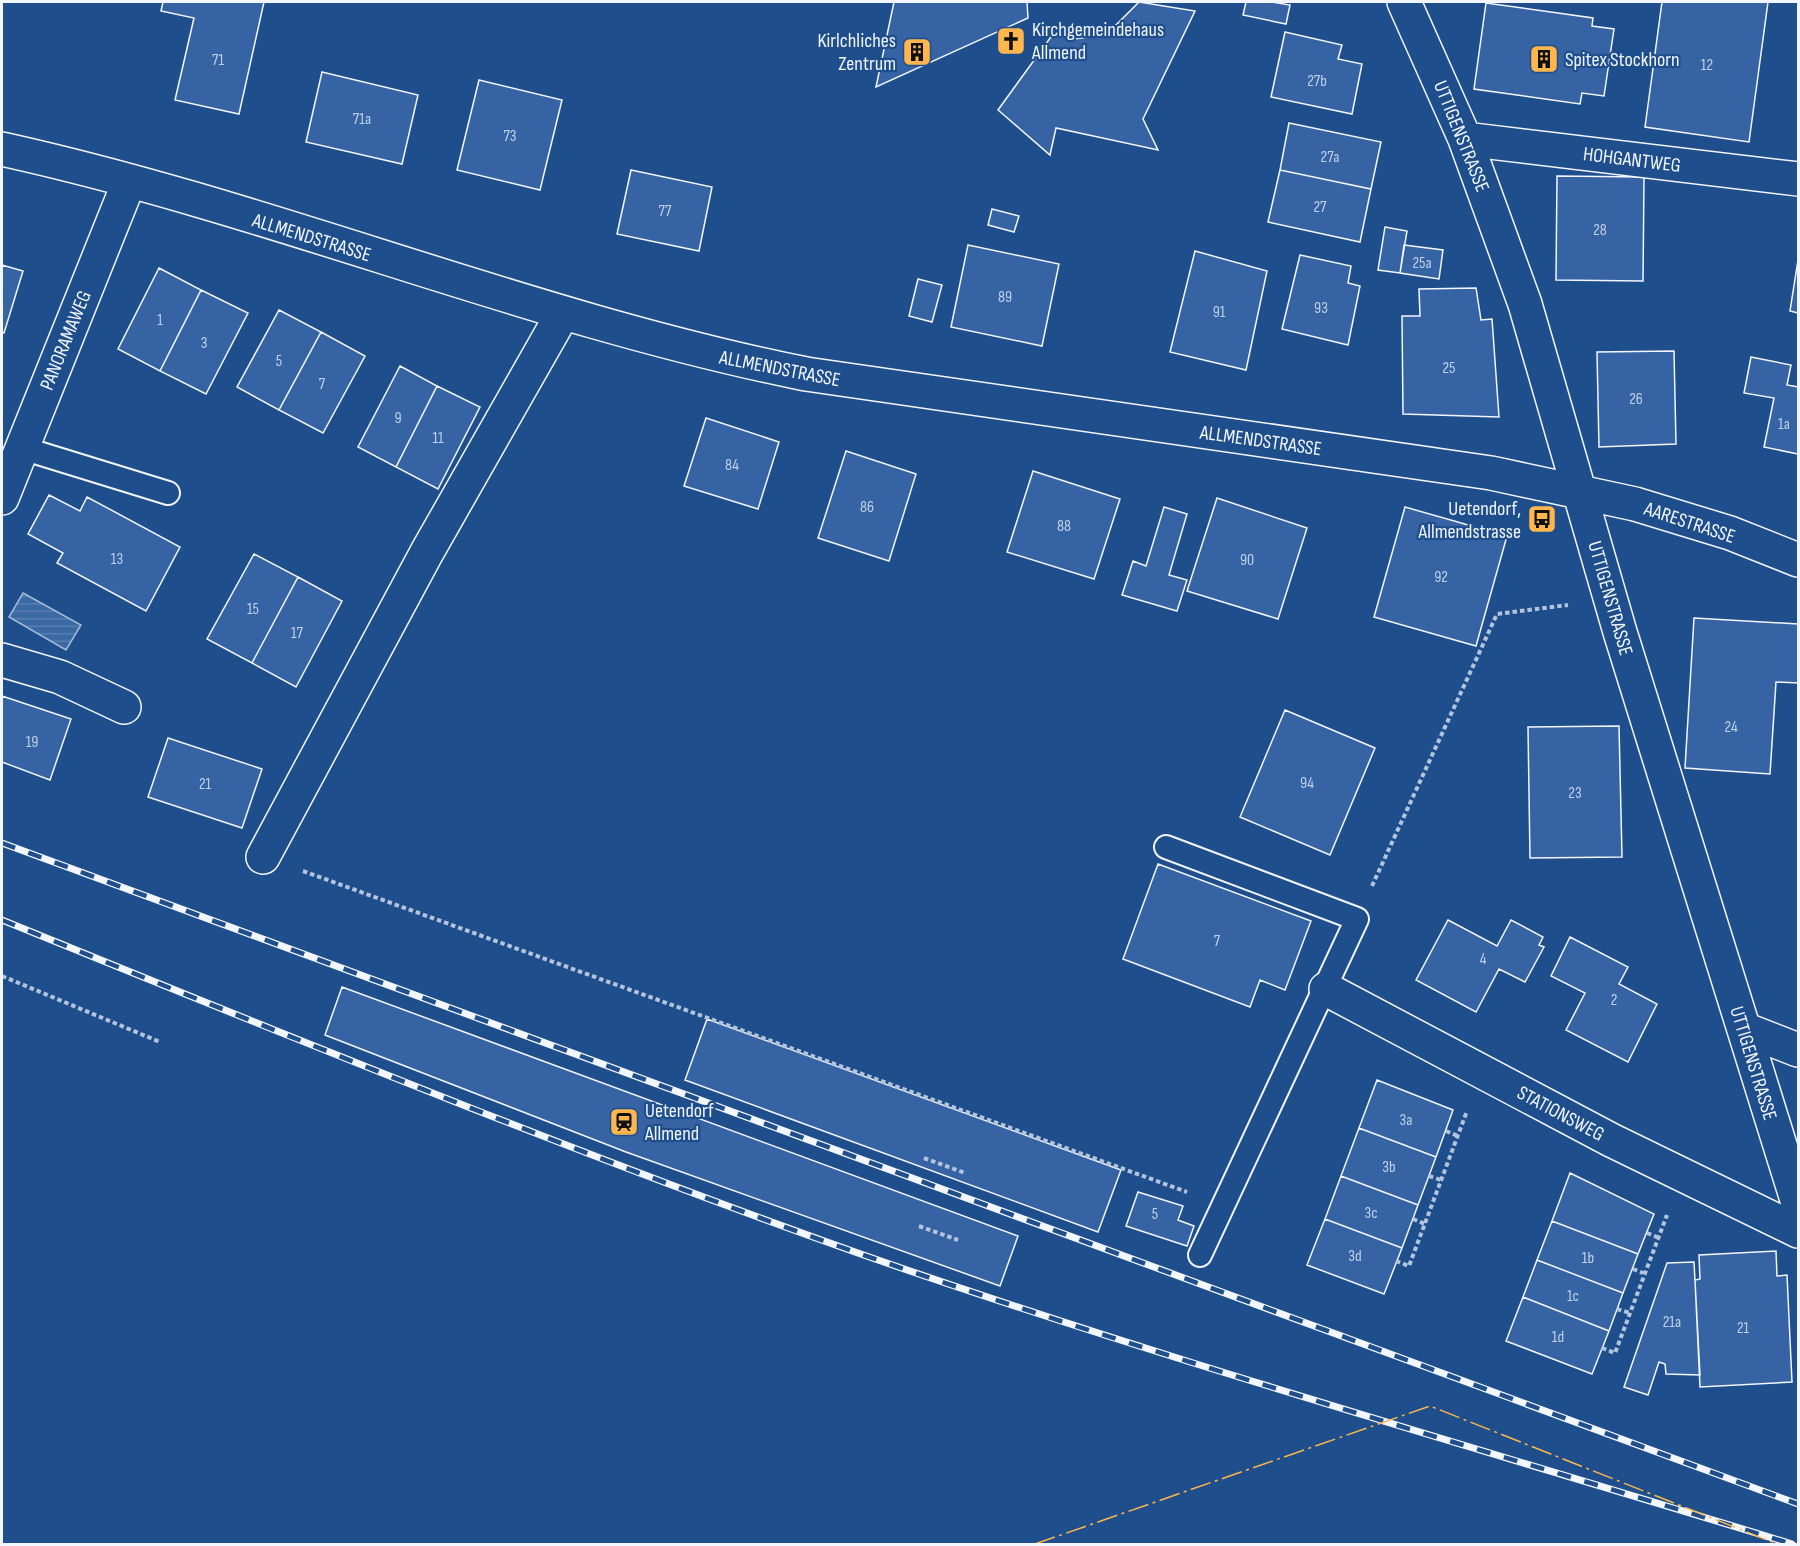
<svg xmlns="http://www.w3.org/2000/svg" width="1800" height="1546" font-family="'Sofia Sans Condensed',sans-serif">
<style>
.water{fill:url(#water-rules);stroke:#a8bbd7;stroke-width:1.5}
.building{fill:#3563a3;stroke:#f2f6ff;stroke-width:1.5}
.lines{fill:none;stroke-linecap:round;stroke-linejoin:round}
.lane-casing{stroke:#f2f6ff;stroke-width:26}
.street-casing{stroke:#f2f6ff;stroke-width:36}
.path{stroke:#b3c4dc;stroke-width:4;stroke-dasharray:4.5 3;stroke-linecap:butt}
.lane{stroke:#1f4e8c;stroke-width:22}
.street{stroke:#1f4e8c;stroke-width:33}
.rail-casing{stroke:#f2f6ff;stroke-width:7}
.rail{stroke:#1f4e8c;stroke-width:4.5;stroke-dasharray:14;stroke-linecap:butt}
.power{stroke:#ffb74d;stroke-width:1.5;stroke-dasharray:21 4.5 3 4.5;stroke-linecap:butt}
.labels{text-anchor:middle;stroke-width:4.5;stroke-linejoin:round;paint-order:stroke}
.number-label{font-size:16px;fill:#c3d1e8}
.poi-label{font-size:20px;fill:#f2f6ff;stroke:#1f4e8c;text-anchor:start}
.street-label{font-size:20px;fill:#f2f6ff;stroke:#1f4e8c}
</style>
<defs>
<pattern id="water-rules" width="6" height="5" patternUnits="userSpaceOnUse" patternTransform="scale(1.5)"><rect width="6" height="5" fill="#3b69a3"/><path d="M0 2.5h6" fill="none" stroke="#587fb1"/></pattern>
</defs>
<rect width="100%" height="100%" fill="#1f4e8c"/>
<path class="water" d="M23,593l58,32 -15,25 -57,-33z"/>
<path class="building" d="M163,2h101l-25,112 -64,-14 19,-82 -33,-7z
M894,2h133l1,16 -152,69z
M1139,2l56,9 -52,108 15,31 -102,-22 -6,27 -52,-45 55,-76 22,5 32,-5z
M1246,2h26l18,3 -4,19 -43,-9z
M1662,2h106l-19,140 -104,-15z
M1486,3l107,15 -1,8 22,3 -10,67 -22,-3 -2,11 -106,-15z
M1285,32l57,13 -4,14 24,5 -10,50 -81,-17z
M322,72l96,23 -16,69 -96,-22z
M479,80l83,20 -22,90 -83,-20z
M1289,123l92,19 -10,47 -91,-19z
M631,170l81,17 -13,64 -82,-17z
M1280,170l91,19 -11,53 -92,-20z
M1557,176l87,1 -1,104 -87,-1z
M992,209l27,7 -5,16 -26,-7z
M1385,227l22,4 -7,42 -22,-3z
M968,245l91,19 -17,82 -91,-19z
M1404,245l39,5 -4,29 -39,-6z
M1195,251l72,20 -21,99 -76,-18z
M1300,255l51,11 -3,17 12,3 -12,59 -66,-16z
M1798,260v53l-8,-2z
M2,265l21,6 -19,62 -2,-1z
M159,268l42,22 -41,81 -42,-22z
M918,279l24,6 -10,37 -23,-6z
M1476,288l5,32 11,-1 7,98 -96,-3 -1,-98h18l-1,-27z
M201,290l47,23 -42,81 -46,-23z
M279,310l42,22 -42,78 -42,-23z
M321,332l44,24 -42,77 -44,-23z
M1674,351l2,93 -77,3 -2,-95z
M1751,357l40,8 -4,20 11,2v67l-34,-7 10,-49 -30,-5z
M400,366l37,20 -41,81 -38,-20z
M437,386l43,21 -42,82 -42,-22z
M706,418l73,24 -21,67 -74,-23z
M846,451l70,23 -27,87 -71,-23z
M1033,471l87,28 -26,80 -87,-27z
M49,495l31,16 7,-14 93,50 -34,64 -89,-48 6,-10 -35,-19z
M1217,498l90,30 -29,91 -91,-28z
M1164,507l23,7 -18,61 18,5 -10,31 -55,-16 11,-34 13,5z
M1405,507l102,29 -31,110 -102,-29z
M254,554l44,23 -46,86 -45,-24z
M298,577l44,24 -46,86 -44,-24z
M1694,618l104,6v59l-22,-1 -6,92 -85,-6z
M2,696l69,23 -21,61 -48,-18z
M1285,710l90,38 -45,107 -90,-38z
M1619,726l3,131 -92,1 -2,-131z
M168,738l94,31 -20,59 -94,-31z
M1158,864l153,57 -26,69 -25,-10 -10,27 -127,-48z
M1448,920l49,26 14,-26 32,17 -4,8 5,2 -19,35 -26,-13 -23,43 -60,-32z
M1570,937l58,30 -9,17 38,20 -29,58 -62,-32 19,-37 -34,-17z
M342,987l676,249 -18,50 -374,-134 -301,-117z
M707,1019l414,151 -23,62 -413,-152z
M1377,1080l76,30 -17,47 -77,-29z
M1359,1128l77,29 -18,48 -77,-29z
M1570,1173l84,41 -16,40 -86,-33z
M1341,1176l77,29 -16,43 -77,-29z
M1138,1192l45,14 -5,14 16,6 -7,20 -61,-20z
M1325,1219l77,29 -18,46 -77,-29z
M1552,1221l86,33 -15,39 -86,-33z
M1776,1251l1,25 10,-1 5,107 -92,5 -5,-107 5,-1 -1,-24z
M1537,1260l86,33 -14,38 -86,-34z
M1694,1262l6,113 -34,-1 -1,-10 -6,-2 -11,33 -24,-8 43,-124z
M1523,1297l86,34 -17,43 -86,-33z"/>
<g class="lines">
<g class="lane-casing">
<path id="lane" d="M22,448l146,45
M1166,847l191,72 -157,336"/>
</g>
<g class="street-casing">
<path id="street" d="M1404,2l61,137 60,165 95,328 178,571
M1465,139l333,40
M2,149c272,60 530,170 804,225l685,99 144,31 95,29 68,27
M2,498l127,-316
M2,660l58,17 64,30
M263,857l164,-305 136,-239
M1326,989l285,151 187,91
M1744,1029l54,21"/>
</g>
<path class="path" d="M303,871l884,321
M1372,886l125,-272 71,-9
M2,976l158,66
M1446,1131l12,5
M924,1158l41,15
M1429,1176l12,4
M1413,1219l12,5
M919,1226l39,14
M1647,1233l10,4
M1396,1261l13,5 58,-155
M1633,1269l10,4
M1617,1309l13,4
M1602,1348l13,5 52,-138"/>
<use href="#lane" class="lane"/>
<use href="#street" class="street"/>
<g class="rail-casing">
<path id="rail" d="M2,843l1796,661
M2,920c282,114 565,230 853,332 309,108 624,196 937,292"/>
</g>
<use href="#rail" class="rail"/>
<path class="power" d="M1035,1544l395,-138 347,138"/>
</g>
<defs>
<g id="church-square" transform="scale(1.5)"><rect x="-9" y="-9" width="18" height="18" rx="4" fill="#ffb74d" stroke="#1f4e8c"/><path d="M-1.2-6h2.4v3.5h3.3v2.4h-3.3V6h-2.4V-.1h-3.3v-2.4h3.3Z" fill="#111"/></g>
<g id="building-square" transform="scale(1.5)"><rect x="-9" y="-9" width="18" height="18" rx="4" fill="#ffb74d" stroke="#1f4e8c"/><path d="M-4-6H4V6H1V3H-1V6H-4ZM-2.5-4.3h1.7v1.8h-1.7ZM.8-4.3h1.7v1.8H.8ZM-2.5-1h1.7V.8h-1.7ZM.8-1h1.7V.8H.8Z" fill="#111"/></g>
<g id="bus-square" transform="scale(1.5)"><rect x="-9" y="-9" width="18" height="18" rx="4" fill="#ffb74d" stroke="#1f4e8c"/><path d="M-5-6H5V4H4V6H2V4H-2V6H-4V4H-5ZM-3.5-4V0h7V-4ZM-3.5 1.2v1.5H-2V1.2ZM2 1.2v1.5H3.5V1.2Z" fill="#111"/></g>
<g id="station-square" transform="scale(1.5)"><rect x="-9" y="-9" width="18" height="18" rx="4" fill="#ffb74d" stroke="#1f4e8c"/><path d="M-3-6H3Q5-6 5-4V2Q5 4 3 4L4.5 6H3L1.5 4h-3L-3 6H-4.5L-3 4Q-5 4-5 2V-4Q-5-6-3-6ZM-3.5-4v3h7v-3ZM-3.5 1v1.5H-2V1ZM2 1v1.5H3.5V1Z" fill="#111"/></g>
</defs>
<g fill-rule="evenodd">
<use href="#church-square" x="1011" y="41"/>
<use href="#building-square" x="917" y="52"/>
<use href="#building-square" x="1544" y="59"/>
<use href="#bus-square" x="1542" y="519"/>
<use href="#station-square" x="624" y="1122"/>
</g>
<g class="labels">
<g class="number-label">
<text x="218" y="65">71</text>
<text x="1707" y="70">12</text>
<text x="1317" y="86">27b</text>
<text x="362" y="124">71a</text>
<text x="510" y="141">73</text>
<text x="1330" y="162">27a</text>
<text x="1320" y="212">27</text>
<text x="665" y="216">77</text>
<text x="1600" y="235">28</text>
<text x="1422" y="268">25a</text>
<text x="1005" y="302">89</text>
<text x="1321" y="313">93</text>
<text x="1219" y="317">91</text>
<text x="160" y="325">1</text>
<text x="204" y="348">3</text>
<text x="279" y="366">5</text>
<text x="1449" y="373">25</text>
<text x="322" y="389">7</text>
<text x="1636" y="404">26</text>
<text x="398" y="423">9</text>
<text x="1784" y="429">1a</text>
<text x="438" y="443">11</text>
<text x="732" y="470">84</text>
<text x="867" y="512">86</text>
<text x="1064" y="531">88</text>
<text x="117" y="564">13</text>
<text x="1247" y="565">90</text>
<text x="1441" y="582">92</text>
<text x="253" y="614">15</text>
<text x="297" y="638">17</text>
<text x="1731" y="732">24</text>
<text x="32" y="747">19</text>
<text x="1307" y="788">94</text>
<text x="205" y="789">21</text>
<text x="1575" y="798">23</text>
<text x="1217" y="946">7</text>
<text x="1483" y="964">4</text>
<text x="1614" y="1005">2</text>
<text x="1406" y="1125">3a</text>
<text x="1389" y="1172">3b</text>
<text x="1371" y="1218">3c</text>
<text x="1155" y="1219">5</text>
<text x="1355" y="1261">3d</text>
<text x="1588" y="1263">1b</text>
<text x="1573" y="1301">1c</text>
<text x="1672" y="1327">21a</text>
<text x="1743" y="1333">21</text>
<text x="1558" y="1342">1d</text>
</g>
<g class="poi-label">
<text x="1032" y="36">Kirchgemeindehaus<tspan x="1032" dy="23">Allmend</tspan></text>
<text x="896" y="47" text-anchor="end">Kirlchliches<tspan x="896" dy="23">Zentrum</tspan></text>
<text x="1565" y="66">Spitex Stockhorn</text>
<text x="1521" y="515" text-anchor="end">Uetendorf,<tspan x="1521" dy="23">Allmendstrasse</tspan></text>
<text x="645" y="1117">Uetendorf<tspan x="645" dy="23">Allmend</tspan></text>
</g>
<g class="street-label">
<text transform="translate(1462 136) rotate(68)" y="7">UTTIGENSTRASSE</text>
<text transform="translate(1632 159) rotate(7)" y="7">HOHGANTWEG</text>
<text transform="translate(312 237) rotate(17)" y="7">ALLMENDSTRASSE</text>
<text transform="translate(65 340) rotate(-68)" y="7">PANORAMAWEG</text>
<text transform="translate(780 368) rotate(11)" y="7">ALLMENDSTRASSE</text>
<text transform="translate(1261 440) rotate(8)" y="7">ALLMENDSTRASSE</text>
<text transform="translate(1690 522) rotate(18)" y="7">AARESTRASSE</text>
<text transform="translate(1611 598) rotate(74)" y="7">UTTIGENSTRASSE</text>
<text transform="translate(1754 1063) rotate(73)" y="7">UTTIGENSTRASSE</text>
<text transform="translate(1561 1113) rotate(28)" y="7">STATIONSWEG</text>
</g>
</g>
<rect width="1800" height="1546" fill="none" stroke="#f2f6ff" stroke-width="6"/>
</svg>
